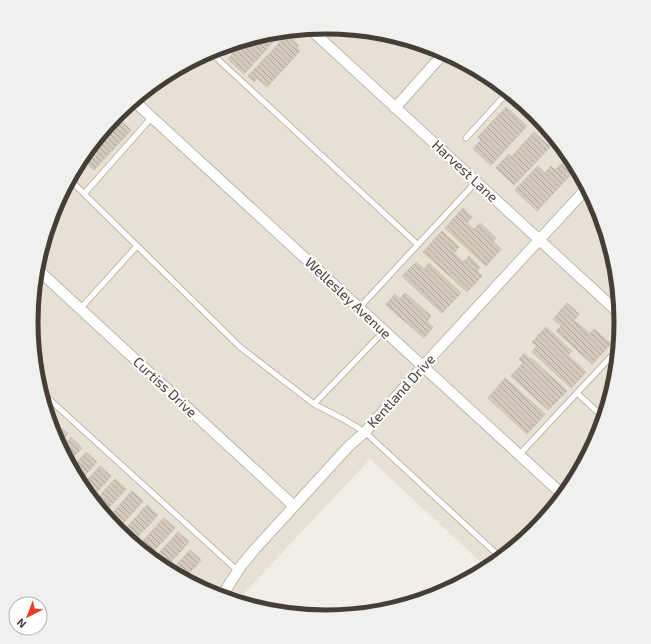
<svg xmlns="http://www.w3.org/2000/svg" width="651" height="644" font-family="'Exo 2',sans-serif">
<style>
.residential{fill:#e6e0d5}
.building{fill:url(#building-back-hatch);stroke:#cdc1b1}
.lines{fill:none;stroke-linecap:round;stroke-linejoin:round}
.service-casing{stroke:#bdb6aa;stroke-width:7}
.minor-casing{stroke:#bdb6aa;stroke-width:12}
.service{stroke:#fff;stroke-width:5}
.minor{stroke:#fff;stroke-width:10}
.labels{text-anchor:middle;stroke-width:4;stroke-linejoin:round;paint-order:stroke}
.street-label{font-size:14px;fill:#453e36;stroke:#fff}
.rim{fill:none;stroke:#453e36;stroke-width:5}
</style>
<defs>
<pattern id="building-back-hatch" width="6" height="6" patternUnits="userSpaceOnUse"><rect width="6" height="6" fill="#d3cabd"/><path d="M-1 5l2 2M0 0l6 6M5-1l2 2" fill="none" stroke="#ada59a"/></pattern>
</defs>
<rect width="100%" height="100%" fill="#f2eee7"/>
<path class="residential" d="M326,27l57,6 56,17 51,27 44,37 37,44 27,51 17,56 5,57 -5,58 -17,55 -27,51 -37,45 -45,36 -2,1 -117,-109 -134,143 -24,-8 -51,-27 -44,-37 -37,-44 -27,-51 -17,-56 -5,-57 5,-58 17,-55 27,-51 37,-45 45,-36 51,-28 55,-16z"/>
<path class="building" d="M279,32l2,1 -37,41 -16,-15 18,-20 22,-6z
M287,35l12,11 -3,1 4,4 -33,36 -10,-9 -3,4 -6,-6z
M238,42l-13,14 -9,-8z
M506,107l21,19 -36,39 -18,-16 8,-9 -3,-3z
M115,115l16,15 -37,40 -14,-12z
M534,132l16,15 -36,38 -18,-17 13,-14 2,3z
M564,161l11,9 -38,41 -22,-21 23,-24 7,7 6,-7 4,4z
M463,208l9,9 -5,6 7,6 6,-6 16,15 -3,3 8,8 -15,17 -41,-38z
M442,231l17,16 -5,6 9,9 6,-6 11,11 -3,4 5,5 -15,16 -44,-40z
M416,262l8,7 5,-6 32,30 -19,20 -40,-37z
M405,293l26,23 -4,6 6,5 -9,11 -38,-33 9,-11 5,5z
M567,303l12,11 -5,6 16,14 4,-5 17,15 -19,20 -36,-33 5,-5 -8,-7z
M546,327l26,24 -4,4 18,17 -15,16 -39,-36 5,-6 -5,-4z
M524,354l6,5 1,-1 36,33 -19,19 -37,-34 12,-13 -4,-4z
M505,378l40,36 -18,20 -39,-36z
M46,411l8,8 -4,5z
M56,423l12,11 -10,10 -7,-15z
M71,437l11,11 -14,15 -7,-14z
M86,452l11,10 -19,21 -7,-14z
M100,466l11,10 -20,23 -10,-12z
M115,479l11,10 -23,25 -9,-12z
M132,491l11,10 -26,29 -10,-11z
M147,505l11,10 -26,28 -11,-9z
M164,518l11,10 -27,29 -11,-10z
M178,532l11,10 -24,27 -12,-9z
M190,550l11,10 -17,19 -14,-7z"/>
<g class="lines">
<g class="service-casing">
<path id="service" d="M209,51l208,193
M508,93l40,38
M466,138l42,-46
M69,179l171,168 74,57 31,16 20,12 136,126
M84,194l68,-77
M359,308l117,-126
M80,309l57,-63
M39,390l199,181
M577,393l26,24
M314,404l70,-73
M519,455l99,-106"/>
</g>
<g class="minor-casing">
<path id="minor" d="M310,29l310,285
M133,100l430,395
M395,108l49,-55
M36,268l258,238
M221,597l20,-31 14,-17 94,-103 16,-14 58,-66 164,-178"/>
</g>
<use href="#service" class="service"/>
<use href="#minor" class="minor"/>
</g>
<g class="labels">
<g class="street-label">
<text transform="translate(465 171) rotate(43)" y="5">Harvest Lane</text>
<text transform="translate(348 298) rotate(43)" y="5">Wellesley Avenue</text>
<text transform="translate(165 387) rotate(43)" y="5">Curtiss Drive</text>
<text transform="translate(401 391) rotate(-48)" y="5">Kentland Drive</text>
</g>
</g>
<path d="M0 0H651V644H0ZM38 322a288 288 0 1 1 576 0a288 288 0 1 1-576 0Z" fill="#f0f0ef" fill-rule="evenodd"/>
<path class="rim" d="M38 322a288 288 0 1 1 576 0a288 288 0 1 1-576 0Z"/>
<g transform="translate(28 616) rotate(222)"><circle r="19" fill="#ffffff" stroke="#b5b2af"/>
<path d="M0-3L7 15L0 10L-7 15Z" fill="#eb3c25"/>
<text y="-6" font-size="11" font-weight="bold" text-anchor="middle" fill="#453e36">N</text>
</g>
</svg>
